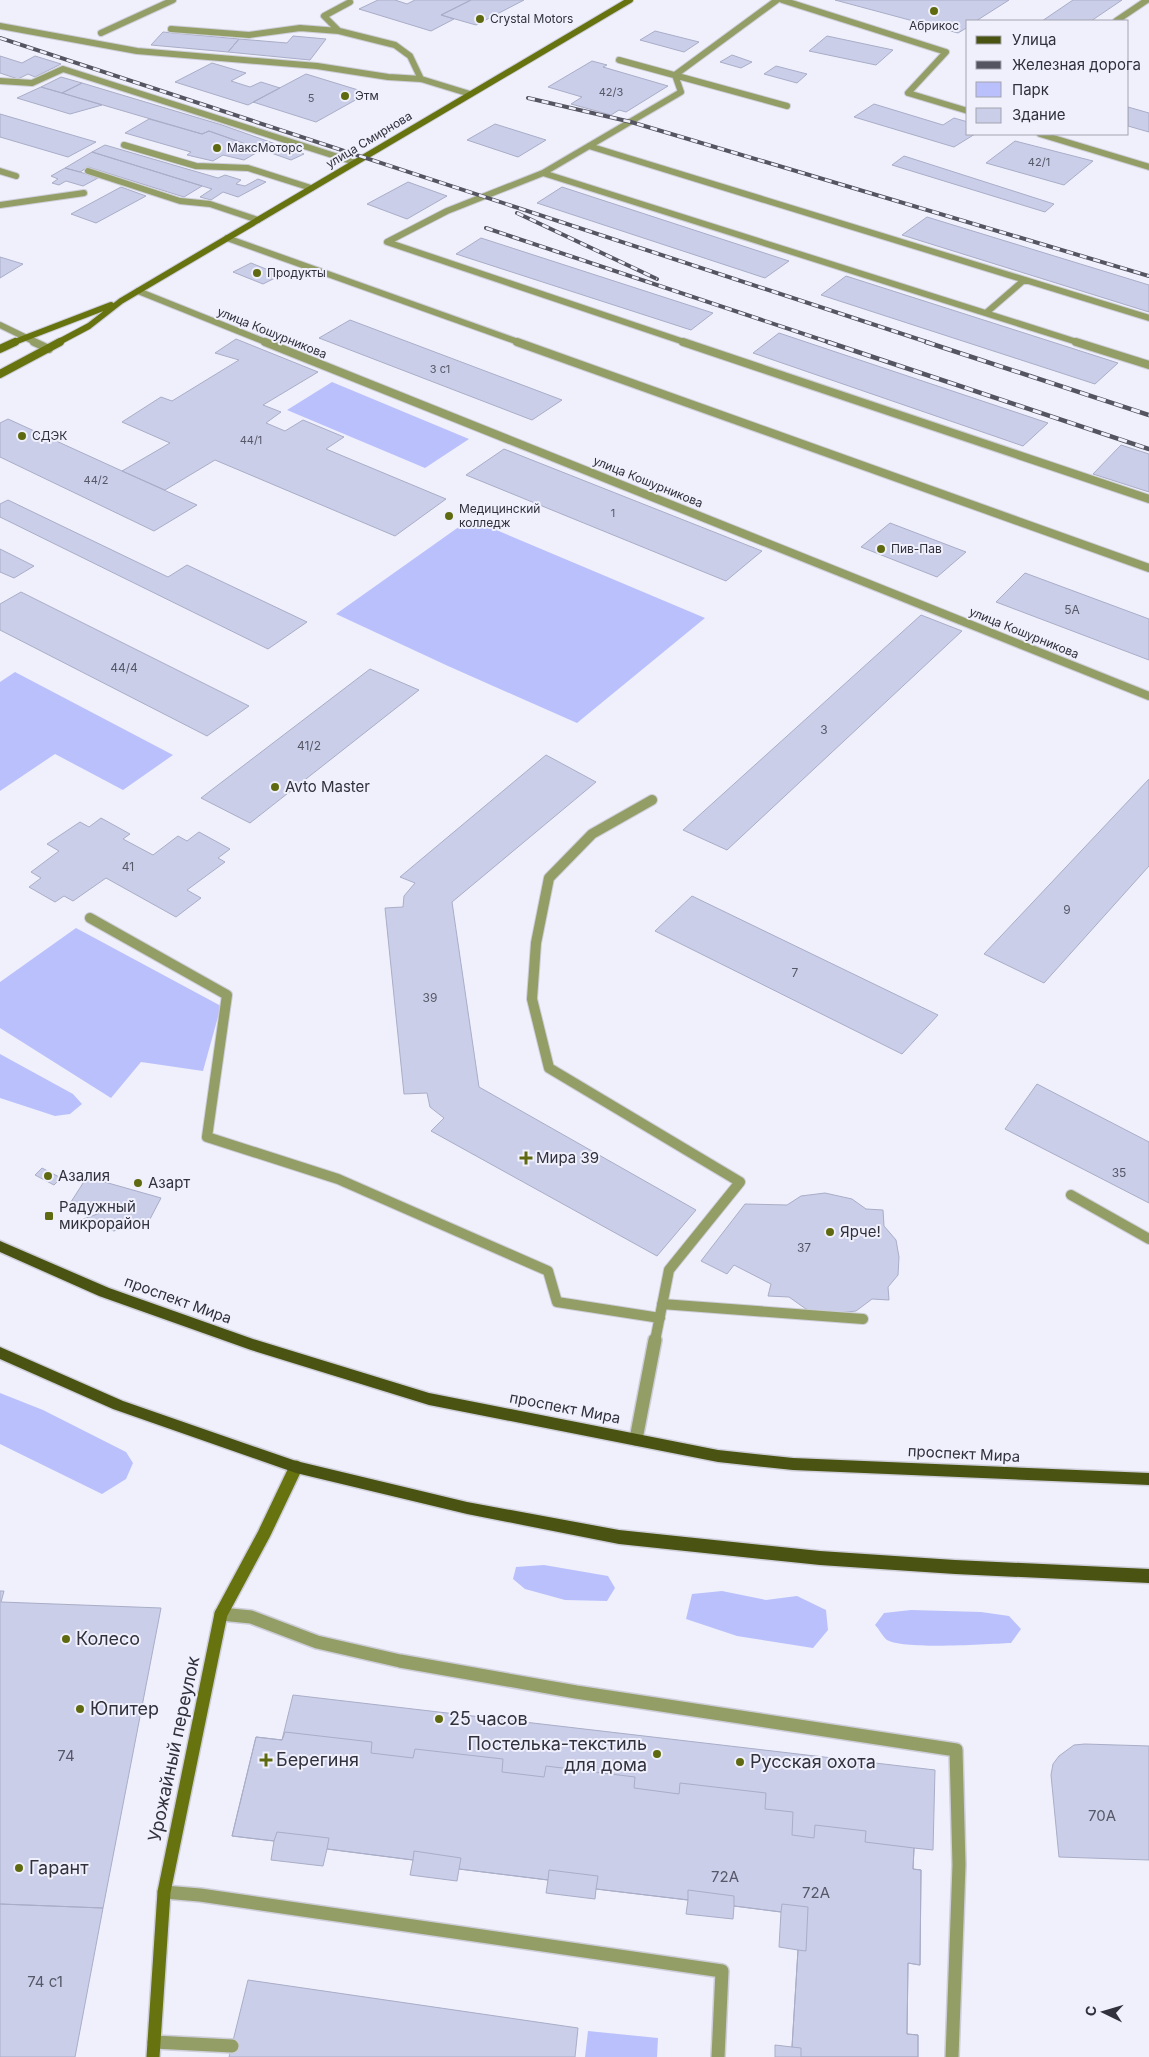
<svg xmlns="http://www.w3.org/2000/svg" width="1149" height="2057" font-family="Inter,sans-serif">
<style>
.green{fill:#bac0fb}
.building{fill:#cacee9;stroke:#a9adc7}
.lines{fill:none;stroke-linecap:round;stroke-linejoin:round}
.lane-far3-casing{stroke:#cdced9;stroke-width:8}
.lane-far2-casing{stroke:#cdced9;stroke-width:10}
.lane-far1-casing{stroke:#cdced9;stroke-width:12}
.lane-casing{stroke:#cdced9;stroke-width:16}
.street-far1-casing{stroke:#cdced9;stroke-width:8}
.street-casing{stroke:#cdced9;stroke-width:10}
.secondary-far2-casing{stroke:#cdced9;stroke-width:8}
.secondary-far1-casing{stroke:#cdced9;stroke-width:10}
.secondary-casing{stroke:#cdced9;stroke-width:16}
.primary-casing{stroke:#cdced9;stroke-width:3}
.lane-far3{stroke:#939d66;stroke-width:6}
.lane-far2{stroke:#939d66;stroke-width:8}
.lane-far1{stroke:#939d66;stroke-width:10}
.lane{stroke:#939d66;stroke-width:13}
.street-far1{stroke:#939d66;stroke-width:6}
.street{stroke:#939d66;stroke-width:8}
.secondary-far2{stroke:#67730f;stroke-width:6}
.secondary-far1{stroke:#67730f;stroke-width:8}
.secondary{stroke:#67730f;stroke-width:13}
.primary{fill:#4a5311;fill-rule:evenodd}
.rail-far1-casing{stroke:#545560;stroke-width:4}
.rail-casing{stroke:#545560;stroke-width:4.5}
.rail-far1{stroke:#eff0fc;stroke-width:2.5;stroke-dasharray:7;stroke-linecap:butt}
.rail{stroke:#eff0fc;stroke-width:3;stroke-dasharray:9;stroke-linecap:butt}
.poi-dot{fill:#5f6a10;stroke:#eff0fc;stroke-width:2}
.labels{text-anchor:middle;stroke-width:4;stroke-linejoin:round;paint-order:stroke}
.far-number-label{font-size:11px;fill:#565867}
.far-poi-label{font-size:12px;fill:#30313c;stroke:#eff0fc;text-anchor:start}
.far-street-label{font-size:12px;fill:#30313c;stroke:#eff0fc}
.number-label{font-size:12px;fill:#565867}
.poi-label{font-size:15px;fill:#30313c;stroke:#eff0fc;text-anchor:start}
.street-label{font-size:15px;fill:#30313c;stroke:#eff0fc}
.near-number-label{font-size:15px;fill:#565867}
.near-poi-label{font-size:18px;fill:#30313c;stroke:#eff0fc;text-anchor:start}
.near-street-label{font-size:18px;fill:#30313c;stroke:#eff0fc}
</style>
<rect width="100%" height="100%" fill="#eff0fc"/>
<path class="green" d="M332,382l137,57 -44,29 -138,-58z
M470,519l235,99 -128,105 -129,-57 -112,-52z
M15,672l158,83 -50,35 -68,-36 -55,37v-109z
M76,928l145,78 -18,65 -62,-9 -30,36 -111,-70v-46z
M0,1054l73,40 9,10 -12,10 -15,2 -55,-18z
M0,1393l43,17 83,42 7,11 -7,16 -24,15 -102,-50z
M544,1565l64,11 7,12 -8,13 -42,-1 -40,-11 -12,-10 3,-12z
M722,1591l44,9 31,-4 29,14 2,20 -15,18 -76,-12 -51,-17 6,-25z
M911,1610l70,2 28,4 12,13 -10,14c-24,1 -106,7 -124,-3 -4,-3 -8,-11 -12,-15l9,-12z
M588,2031l70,7 -1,19h-72z"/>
<path class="building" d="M378,0h17l12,4 8,-4h56l-30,15 13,4 -23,12 -72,-22z
M471,0h53l-48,25 -35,-10z
M835,0h174l-33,21h-8v6l-10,6z
M1073,0h49l-31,21h-49z
M655,31l44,11 -15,10 -44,-12z
M163,32l76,7 -11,13 -77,-7z
M293,36l33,3 -16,21 -82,-8 11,-13 48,4z
M827,36l66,14 -17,15 -67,-14z
M732,55l20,7 -11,6 -21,-6z
M0,56l22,7 13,-7 26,8 -26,13 -7,-3 -10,5 -18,-6z
M592,61l15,4 -4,2 65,19 -42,26 -7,-2 -8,5 -40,-11 11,-7 -34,-10z
M212,63l34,10 -15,8 19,6 11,-5 19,6 -32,17 -73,-23z
M776,66l31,8 -10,9 -33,-9z
M306,74l62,19 -52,29 -63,-20z
M61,77l21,6 -20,10 -21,-6z
M82,83l140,42 82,29 -13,6 -82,-29 -7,3 -140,-41z
M41,87l21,6 40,12 -32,9 -53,-16z
M874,104l69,21 11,-7 14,4v12h7l-21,13 -100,-30z
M1128,107l21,6v19l-21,-6z
M0,114l96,28 -28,15 -68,-20z
M149,119l53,15 7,-3 28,10 -7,4 26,8 -12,7 -21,-5 -10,6 -26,-6 4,-3 -66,-19z
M495,124l51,16 -28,17 -51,-17z
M1015,141l78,20 -29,24 -78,-22z
M105,145l113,33 7,-3 16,5 -5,4 9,2 13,-7 8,3 -28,15 -15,-5 -12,8 -11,-3 12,-8 -120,-37z
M92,152l110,34 -18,11 -96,-30 -8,5 -15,-4z
M904,156l150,48 -9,8 -153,-47z
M65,168l15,4 18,6 -15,8 -17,-5 -7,4 -7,-2 6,-4 -7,-3z
M408,182l39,14 -40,23 -40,-15z
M121,187l25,9 -50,27 -25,-9z
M562,187l227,74 -24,17 -228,-75z
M927,217l222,68v27l-247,-77z
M481,238l232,75 -22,17 -235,-76z
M0,257l23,7 -23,14z
M251,263l30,12 -18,9 -30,-12z
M846,276l272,87 -23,21 -274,-89z
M350,320l212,80 -30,20 -213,-82z
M779,333l269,90 -25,23 -270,-93z
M236,339l82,33 -55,33 18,7 -15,11 19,8 18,-11 41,17 -18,12 120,50 -51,37 -180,-76 -50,30 -43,-19 48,-28 -48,-21 39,-25 11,4 67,-41 -24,-7z
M8,419l114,52 75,34 -43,26 -154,-74v-34z
M1121,445l28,9v38l-56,-18z
M504,449l258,102 -36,30 -260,-106z
M8,500l160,77 19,-12 120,57 -39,27 -268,-132v-13z
M890,523l76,29 -29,25 -76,-30z
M0,549l34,17 -20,12 -14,-6z
M1025,573l124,46v41l-153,-58z
M21,592l228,114 -42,30 -207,-106v-26z
M921,615l41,16 -235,219 -44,-20z
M370,669l49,21 -169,133 -49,-25z
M546,755l50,27 -144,120 27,185 217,123 -39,46 -226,-125 13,-13 -14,-11 -3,-14 -23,1 -19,-186 18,-1 1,-11 11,-13 -15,-6z
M1149,779v87l-105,117 -60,-29z
M101,818l29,16 -7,5 30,16 25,-19 9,5 12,-9 31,17 -12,9 7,4 -38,28 14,8 -25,19 -70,-39 -33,23 -9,-5 -9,6 -26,-15 12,-9 -10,-6 28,-21 -12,-7 33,-22 9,5z
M692,896l246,119 -36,39 -247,-123z
M1037,1084l112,58v61l-144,-74z
M42,1168l19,10 -7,7 -19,-10z
M87,1177l74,21 -11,21 -36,12 -33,-11 19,-7 -31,-8z
M825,1193l27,6 14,10 17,1 1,16 12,14 3,17 -1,18 -10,12 1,13 -17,-1 -16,12 -27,3 -23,-5 -17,-12 -21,-1 3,-12 -37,-19 -7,9 -26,-13 44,-57 42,1 14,-9z
M0,1591h4l-3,11 160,6 -58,300 -103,-4z
M293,1695l642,75 -2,80 -19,-2 -1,21 8,1 -1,95 -12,-2 -1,71 11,1v22h-143v-12l17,2 6,-97 -19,-3 2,-35 -47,-6 -1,13 -47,-5 2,-14 -92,-11 -1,10 -49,-6 2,-13 -89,-11 -2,12 -47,-6 3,-15 -86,-11 -4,17 -52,-6 3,-19 -42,-5 24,-99 26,3z
M285,1732l87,10 -1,11 42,5 2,-9 88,10 -1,13 42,5 2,-11 89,11 -1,11 45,6 1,-11 86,10 -1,16 28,3 -1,23 22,3 1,-13 51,6 -1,11 49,6 -1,21 8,1 -1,95 -12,-2 -1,71 11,1v22h-117v-9l-9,-1 6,-97 8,1 2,-44 -26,-3 -1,8 -47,-6v-10l-46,-6v10l-92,-11 2,-13 -49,-6 -1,10 -89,-11 2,-11 -47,-7 -1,9 -86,-11 2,-11 -52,-6 -3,9 -42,-5 24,-99 26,3z
M1085,1744l64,2v114l-90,-3 -8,-82 2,-11 6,-8 15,-11z
M0,1904l103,4 -28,149h-75z
M248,1980l330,48 -3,29h-346z"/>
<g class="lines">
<g class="lane-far3-casing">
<path id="lane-far3" d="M782,0l164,52 -38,41 60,18
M1116,21l31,-21
M0,26l137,25 180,15 71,11 33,2 49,15
M171,29l78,6 51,-7 39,3 56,14 15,11 11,23
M339,31l-15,-15 26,-14
M101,33l72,-33
M619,60l168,46
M0,81l32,2 31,-14 291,93
M1040,134l109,33
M124,145l72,21 52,2 63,20
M589,146l560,172
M0,171l16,5
M88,171l92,30 30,3 48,16
M543,173l138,-81 -6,-17 102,-75
M0,205l84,-12
M986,313l38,-33
M687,343l-300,-101 60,-31 96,-38 537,170"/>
</g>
<g class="lane-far2-casing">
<path id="lane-far2" d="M683,342l466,157
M1076,342l73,23"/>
</g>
<g class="lane-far1-casing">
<path id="lane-far1" d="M652,800l-60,34 -43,44 -13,65 -4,56 17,69 191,114 -71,88 -14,71
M90,918l137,77 -20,142 131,42 210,92 9,31 103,16
M1071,1195l78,44
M662,1304l201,15"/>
</g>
<g class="lane-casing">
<path id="lane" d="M636,1439l19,-99
M221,1614l30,3 66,25 83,19 176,31 380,58 3,115 -7,192
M164,1892l36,3 522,76 -4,86
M154,2042l78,4"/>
</g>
<g class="street-far1-casing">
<path id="street-far1" d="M227,238l294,105
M138,291l130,52
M0,325l37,18"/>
</g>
<g class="street-casing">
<path id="street" d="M34,342l15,7
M265,342l884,354
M517,342l632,226"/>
</g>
<g class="secondary-far2-casing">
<path id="secondary-far2" d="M12,343l99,-38
M57,343l32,-17 32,-25 509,-301"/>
</g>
<g class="secondary-far1-casing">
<path id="secondary-far1" d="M0,349l15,-7
M0,374l60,-32"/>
</g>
<g class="secondary-casing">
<path id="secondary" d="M153,2057l11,-165 57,-278 43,-80 32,-67"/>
</g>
<g class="primary-casing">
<path id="primary" d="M0,1241l109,47 144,51 176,54 289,57 75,8 356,15v12l-356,-15 -75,-8 -289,-57 -178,-55 -152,-54 -99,-44z
M0,1347l123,54 173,60 171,41 152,28 201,21 135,9 194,9v14l-194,-9 -135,-9 -201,-21 -152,-30 -171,-41 -183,-64 -113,-50z"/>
</g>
<use href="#lane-far3" class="lane-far3"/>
<use href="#lane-far2" class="lane-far2"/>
<use href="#lane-far1" class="lane-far1"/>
<use href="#lane" class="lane"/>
<use href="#street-far1" class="street-far1"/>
<use href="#street" class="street"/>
<use href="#secondary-far2" class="secondary-far2"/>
<use href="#secondary-far1" class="secondary-far1"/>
<use href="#secondary" class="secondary"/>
<use href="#primary" class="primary"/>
<g class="rail-far1-casing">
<path id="rail-far1" d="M0,38l930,305
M528,98l103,24 518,154
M517,213l140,66
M486,228l345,115"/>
</g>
<g class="rail-casing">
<path id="rail" d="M828,342l321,107
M926,342l223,73"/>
</g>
<use href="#rail-far1" class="rail-far1"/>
<use href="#rail" class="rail"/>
</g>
<g class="poi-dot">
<circle cx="934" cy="11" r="5"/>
<circle cx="480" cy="19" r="5"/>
<circle cx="345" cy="96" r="5"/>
<circle cx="217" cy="148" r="5"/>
<circle cx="257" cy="273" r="5"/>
<circle cx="22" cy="436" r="5"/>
<circle cx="449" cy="516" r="5"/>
<circle cx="881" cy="549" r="5"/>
<circle cx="275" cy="787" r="5"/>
<path d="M523.5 1150.5h5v5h5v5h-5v5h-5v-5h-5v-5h5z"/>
<circle cx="48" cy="1176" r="5"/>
<circle cx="138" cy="1183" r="5"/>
<rect x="44" y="1211" width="10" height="10" rx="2.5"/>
<circle cx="830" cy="1232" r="5"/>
<circle cx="66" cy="1639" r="5"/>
<circle cx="80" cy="1709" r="5"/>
<circle cx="439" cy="1719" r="5"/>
<circle cx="657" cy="1754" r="5"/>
<path d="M263.5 1752.5h5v5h5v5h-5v5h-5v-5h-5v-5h5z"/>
<circle cx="740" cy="1762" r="5"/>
<circle cx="19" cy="1868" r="5"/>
</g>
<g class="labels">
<g class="far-number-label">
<text x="611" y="96">42/3</text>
<text x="311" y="102">5</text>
<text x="1039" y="166">42/1</text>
<text x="440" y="373">3 с1</text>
<text x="251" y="444">44/1</text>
<text x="96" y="484">44/2</text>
<text x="613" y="517">1</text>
</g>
<g class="far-poi-label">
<text x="490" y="23">Crystal Motors</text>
<text x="934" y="30" text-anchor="middle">Абрикос</text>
<text x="355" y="100">Этм</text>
<text x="227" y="152">МаксМоторс</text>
<text x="267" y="277">Продукты</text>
<text x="32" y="440">СДЭК</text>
<text x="459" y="513">Медицинский<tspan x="459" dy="14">колледж</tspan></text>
<text x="891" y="553">Пив-Пав</text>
</g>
<g class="far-street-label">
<text transform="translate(369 140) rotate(-31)" y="4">улица Смирнова</text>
<text transform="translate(272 333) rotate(22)" y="4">улица Кошурникова</text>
<text transform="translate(648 482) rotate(22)" y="4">улица Кошурникова</text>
<text transform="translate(1024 633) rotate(22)" y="4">улица Кошурникова</text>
</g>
<g class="number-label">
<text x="1072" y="614">5А</text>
<text x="124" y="672">44/4</text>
<text x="824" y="734">3</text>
<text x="309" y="750">41/2</text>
<text x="128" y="871">41</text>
<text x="1067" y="914">9</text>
<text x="795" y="977">7</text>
<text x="430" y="1002">39</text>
<text x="1119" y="1177">35</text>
<text x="804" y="1252">37</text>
</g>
<g class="poi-label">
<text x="285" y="792">Avto Master</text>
<text x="536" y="1163">Мира 39</text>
<text x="58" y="1181">Азалия</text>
<text x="148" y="1188">Азарт</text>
<text x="59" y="1212">Радужный<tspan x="59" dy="17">микрорайон</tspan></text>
<text x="840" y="1237">Ярче!</text>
</g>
<g class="street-label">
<text transform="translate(178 1300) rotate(20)" y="5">проспект Мира</text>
<text transform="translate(565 1408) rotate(11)" y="5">проспект Мира</text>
<text transform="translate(964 1454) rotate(3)" y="5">проспект Мира</text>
</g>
<g class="near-number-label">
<text x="66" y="1761">74</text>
<text x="1102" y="1821">70А</text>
<text x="725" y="1882">72А</text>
<text x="816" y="1898">72А</text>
<text x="45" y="1987">74 с1</text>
</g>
<g class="near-poi-label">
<text x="76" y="1645">Колесо</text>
<text x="90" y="1715">Юпитер</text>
<text x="449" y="1725">25 часов</text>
<text x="647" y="1750" text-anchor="end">Постелька-текстиль<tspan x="647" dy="21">для дома</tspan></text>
<text x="276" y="1766">Берегиня</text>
<text x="750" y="1768">Русская охота</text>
<text x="29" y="1874">Гарант</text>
</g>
<g class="near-street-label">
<text transform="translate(174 1749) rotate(-78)" y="6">Урожайный переулок</text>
</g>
</g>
<rect x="966" y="20" width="162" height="115" fill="#eff0fc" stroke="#a3a4af"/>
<rect x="976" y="36" width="25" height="8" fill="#4a5311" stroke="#a3a4af"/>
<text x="1012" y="45" font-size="15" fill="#30313c">Улица</text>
<rect x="976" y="61" width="25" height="8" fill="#545560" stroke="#a3a4af"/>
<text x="1012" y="70" font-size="15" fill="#30313c">Железная дорога</text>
<rect x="976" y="82" width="25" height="15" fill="#bac0fb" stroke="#a3a4af"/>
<text x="1012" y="95" font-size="15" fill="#30313c">Парк</text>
<rect x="976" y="108" width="25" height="15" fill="#cacee9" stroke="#a3a4af"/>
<text x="1012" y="120" font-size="15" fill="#30313c">Здание</text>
<g transform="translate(1104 2012) rotate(275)" stroke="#eff0fc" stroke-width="4" paint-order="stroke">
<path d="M0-4L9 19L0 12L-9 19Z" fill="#30313c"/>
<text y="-8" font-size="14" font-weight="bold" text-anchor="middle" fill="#30313c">С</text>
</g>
</svg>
